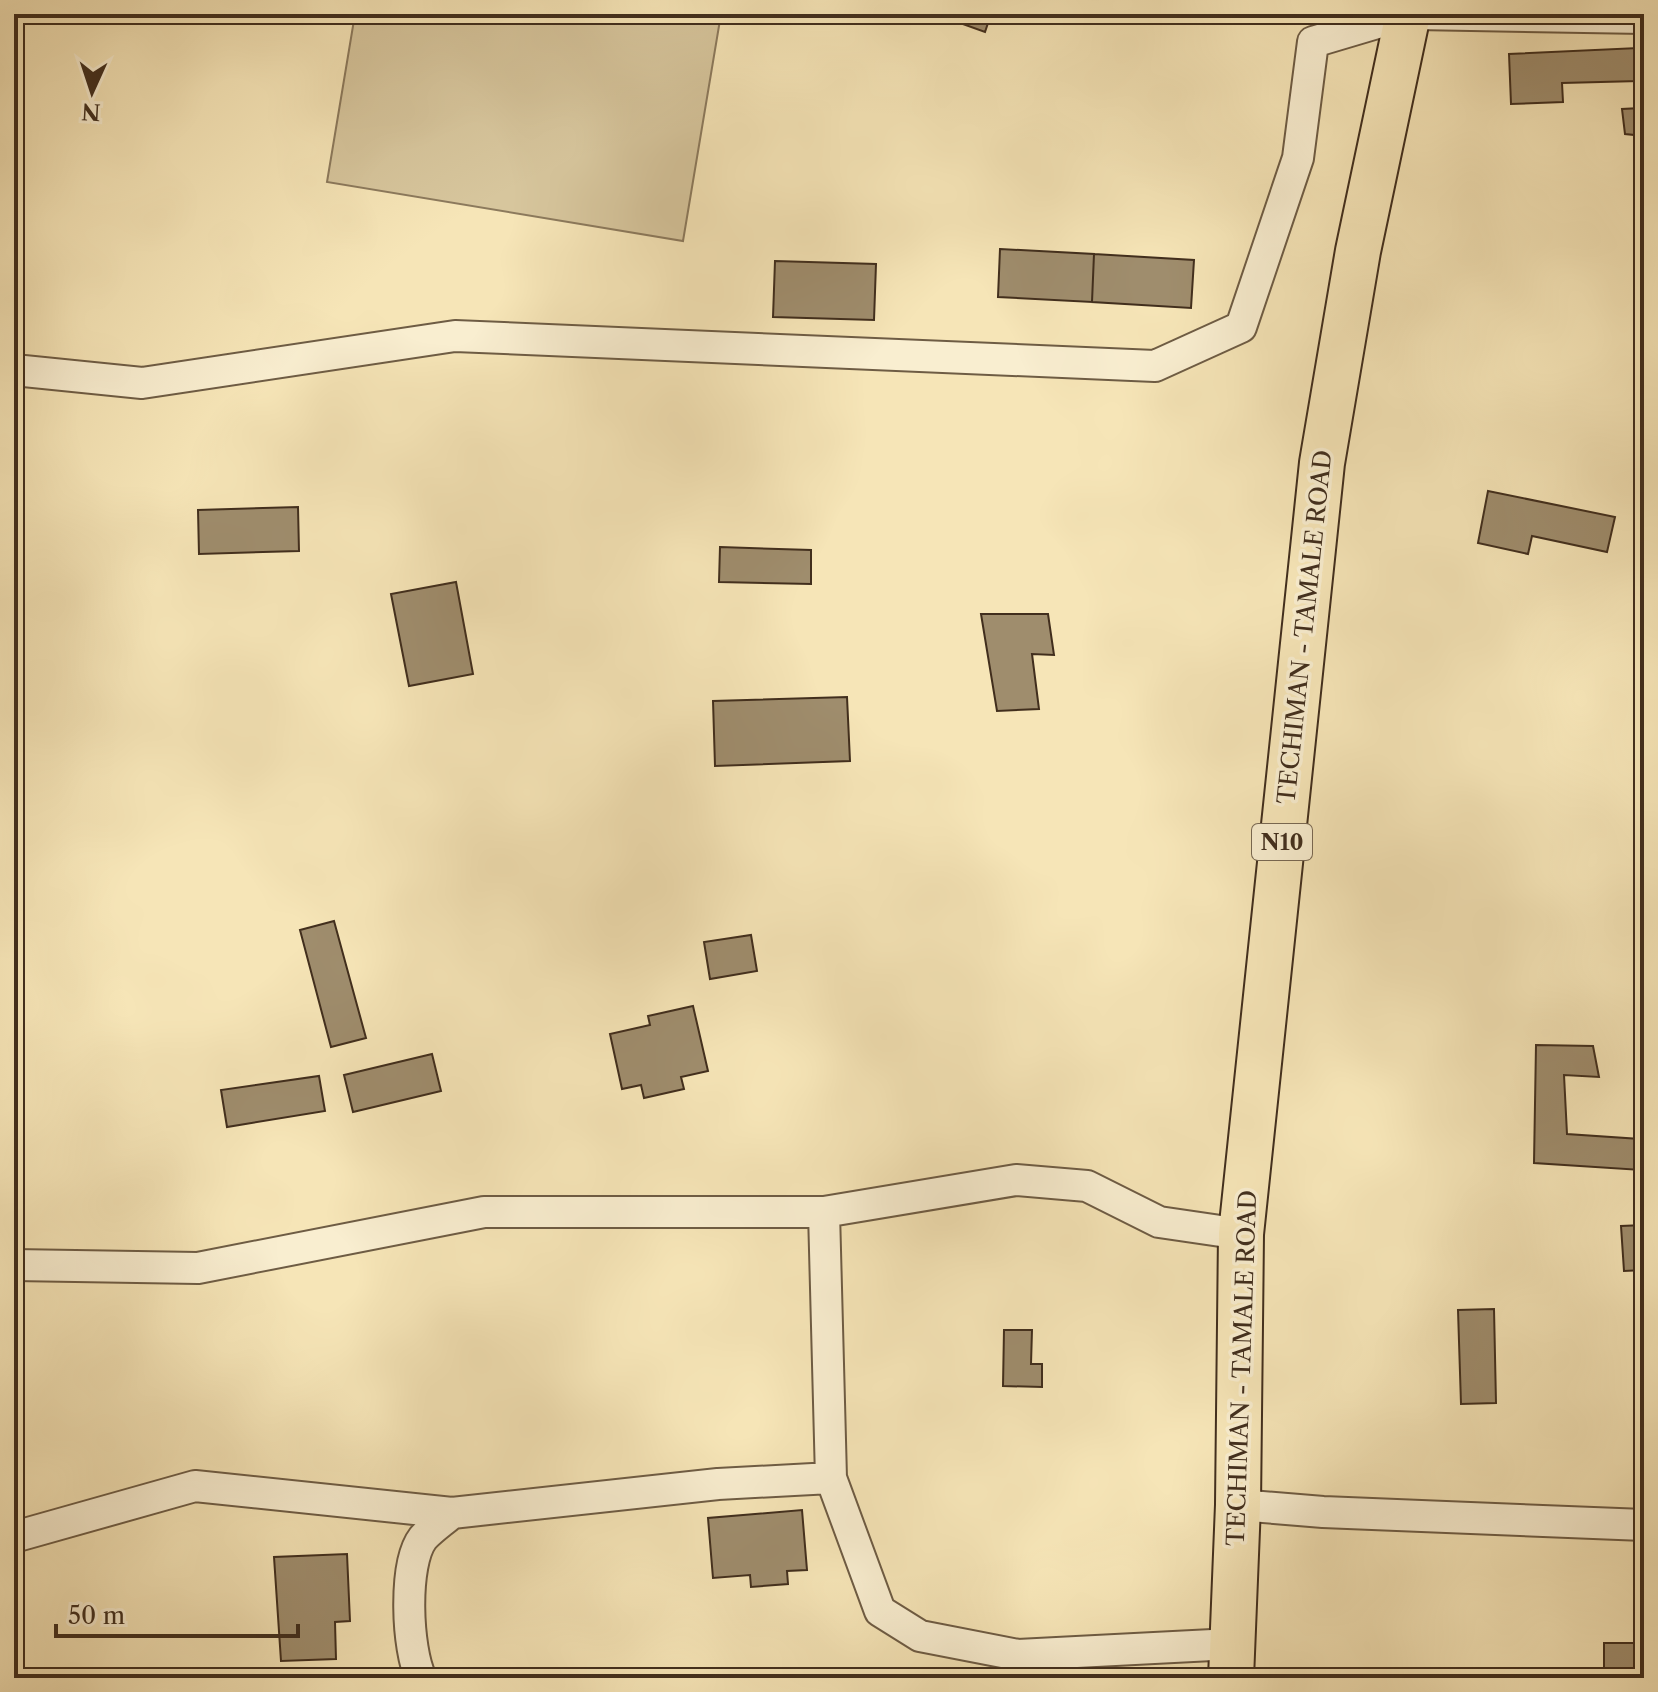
<svg xmlns="http://www.w3.org/2000/svg" width="1658" height="1692" font-family="'Libre Caslon Text',serif">
<style>
.green{fill:#d7c69d;stroke:#8c7a5d;stroke-width:2}
.building{fill:#9f8d6d;stroke:#412e1d;stroke-width:2}
.lines{fill:none;stroke-linecap:round;stroke-linejoin:round}
.street-casing{stroke:#6e5c44;stroke-width:34}
.highway-casing{stroke:#412e1d;stroke-width:48}
.street{stroke:#f9eed0;stroke-width:30}
.highway{stroke:#f6e5b7;stroke-width:44}
.labels{text-anchor:middle;stroke-width:7;stroke-linejoin:round;paint-order:stroke}
.shield{fill:#f9eed0;stroke:#786853;stroke-width:2}
.shield-label{font-size:22px;font-weight:bold;fill:#412e1d}
.street-label{font-size:24px;fill:#412e1d;stroke:#f9eed0}
</style>
<rect width="100%" height="100%" fill="#f6e5b7"/>
<filter id="stains"><feTurbulence type="fractalNoise" baseFrequency=".0025" numOctaves="4"/><feColorMatrix values="0 0 0 0 .2 0 0 0 0 .09 0 0 0 0 .02 0 0 0 .5 -.17"/></filter>
<radialGradient id="worn" r=".72"><stop offset=".6" stop-color="#630" stop-opacity="0"/><stop offset="1" stop-color="#630" stop-opacity=".3"/></radialGradient>
<path class="green" d="M355,14h366l-38,227 -356,-59z"/>
<path class="building" d="M935,14h56l-6,18z
M1638,48l1,33 -77,2 1,19 -52,2 -2,-50z
M1644,95v104h-5l5,-63 -19,-2 -3,-25 19,-1z
M1000,249l94,5 -2,48 -94,-5z
M1094,254l100,6 -3,48 -99,-6z
M775,261l101,3 -2,56 -101,-3z
M1488,491l127,26 -8,35 -75,-16 -4,18 -50,-11z
M298,507l1,44 -100,3 -1,-44z
M720,547l91,3v34l-92,-2z
M456,582l17,92 -64,12 -18,-92z
M981,614h67l6,41 -22,-1 7,55 -42,2z
M847,697l3,64 -135,5 -2,-65z
M334,921l32,117 -35,9 -31,-117z
M751,935l6,36 -47,8 -6,-37z
M693,1006l15,65 -27,6 3,12 -40,9 -3,-13 -19,4 -12,-55 40,-9 -2,-9z
M1536,1045l57,1 6,31 -35,-2 3,59 73,5 1,31 -107,-7z
M432,1054l9,37 -88,21 -9,-37z
M319,1076l6,35 -98,16 -6,-37z
M1644,1225v45l-20,1 -3,-45z
M1494,1309l2,94 -35,1 -3,-94z
M1004,1330h28l-1,34h11v23l-39,-1z
M802,1510l5,60 -20,1 1,13 -37,3 -1,-12 -37,3 -5,-60z
M347,1554l3,67 -15,1 1,37 -55,2 -7,-104z
M1604,1643h40v35h-40z"/>
<g class="lines">
<g class="street-casing">
<path id="street" d="M1416,14l228,4
M14,370l128,13 313,-47 700,30 86,-39 57,-169 15,-116 94,-28
M824,1212l7,266 49,133 40,25 98,19 214,-11
M14,1265l184,3 286,-56h340l192,-32 71,6 72,36 82,12
M1238,1505l85,7 321,13
M14,1537l181,-51 257,27 266,-29 113,-6
M421,1678c-14,-28 -18,-114 2,-140 8,-9 20,-17 29,-25"/>
</g>
<g class="highway-casing">
<path id="highway" d="M1231,1678l7,-173 3,-271 43,-409 38,-362 36,-212 50,-237"/>
</g>
<use href="#street" class="street"/>
<use href="#highway" class="highway"/>
</g>
<g class="labels">
<rect class="shield" x="1252" y="824" width="60" height="36" rx="6"/>
<g class="shield-label">
<text x="1282" y="850">N10</text>
</g>
<g class="street-label">
<text transform="translate(1305 627) rotate(-84)" y="8">TECHIMAN - TAMALE ROAD</text>
<text transform="translate(1242 1368) rotate(-88)" y="8">TECHIMAN - TAMALE ROAD</text>
</g>
</g>
<rect width="1658" height="1692" fill="none" stroke="#f6e5b7" stroke-width="48"/>
<rect x="16" y="16" width="1626" height="1660" fill="none" stroke="#412e1d" stroke-width="4"/>
<rect x="24" y="24" width="1610" height="1644" fill="none" stroke="#412e1d" stroke-width="2"/>
<g transform="translate(92 92) rotate(183)" stroke="#f9eed0" stroke-width="6" paint-order="stroke">
<path d="M0-6L14 30L0 20L-14 30Z" fill="#412e1d"/>
<text y="-12" font-size="22" font-weight="bold" text-anchor="middle" fill="#412e1d">N</text>
</g>
<path d="M56 1624v12h242v-12" fill="none" stroke="#412e1d" stroke-width="4"/>
<text x="68" y="1624" font-size="24" fill="#412e1d" stroke="#f9eed0" stroke-width="6" paint-order="stroke">50 m</text>
<rect width="100%" height="100%" filter="url(#stains)"/>
<rect width="100%" height="100%" fill="url(#worn)"/>
</svg>
